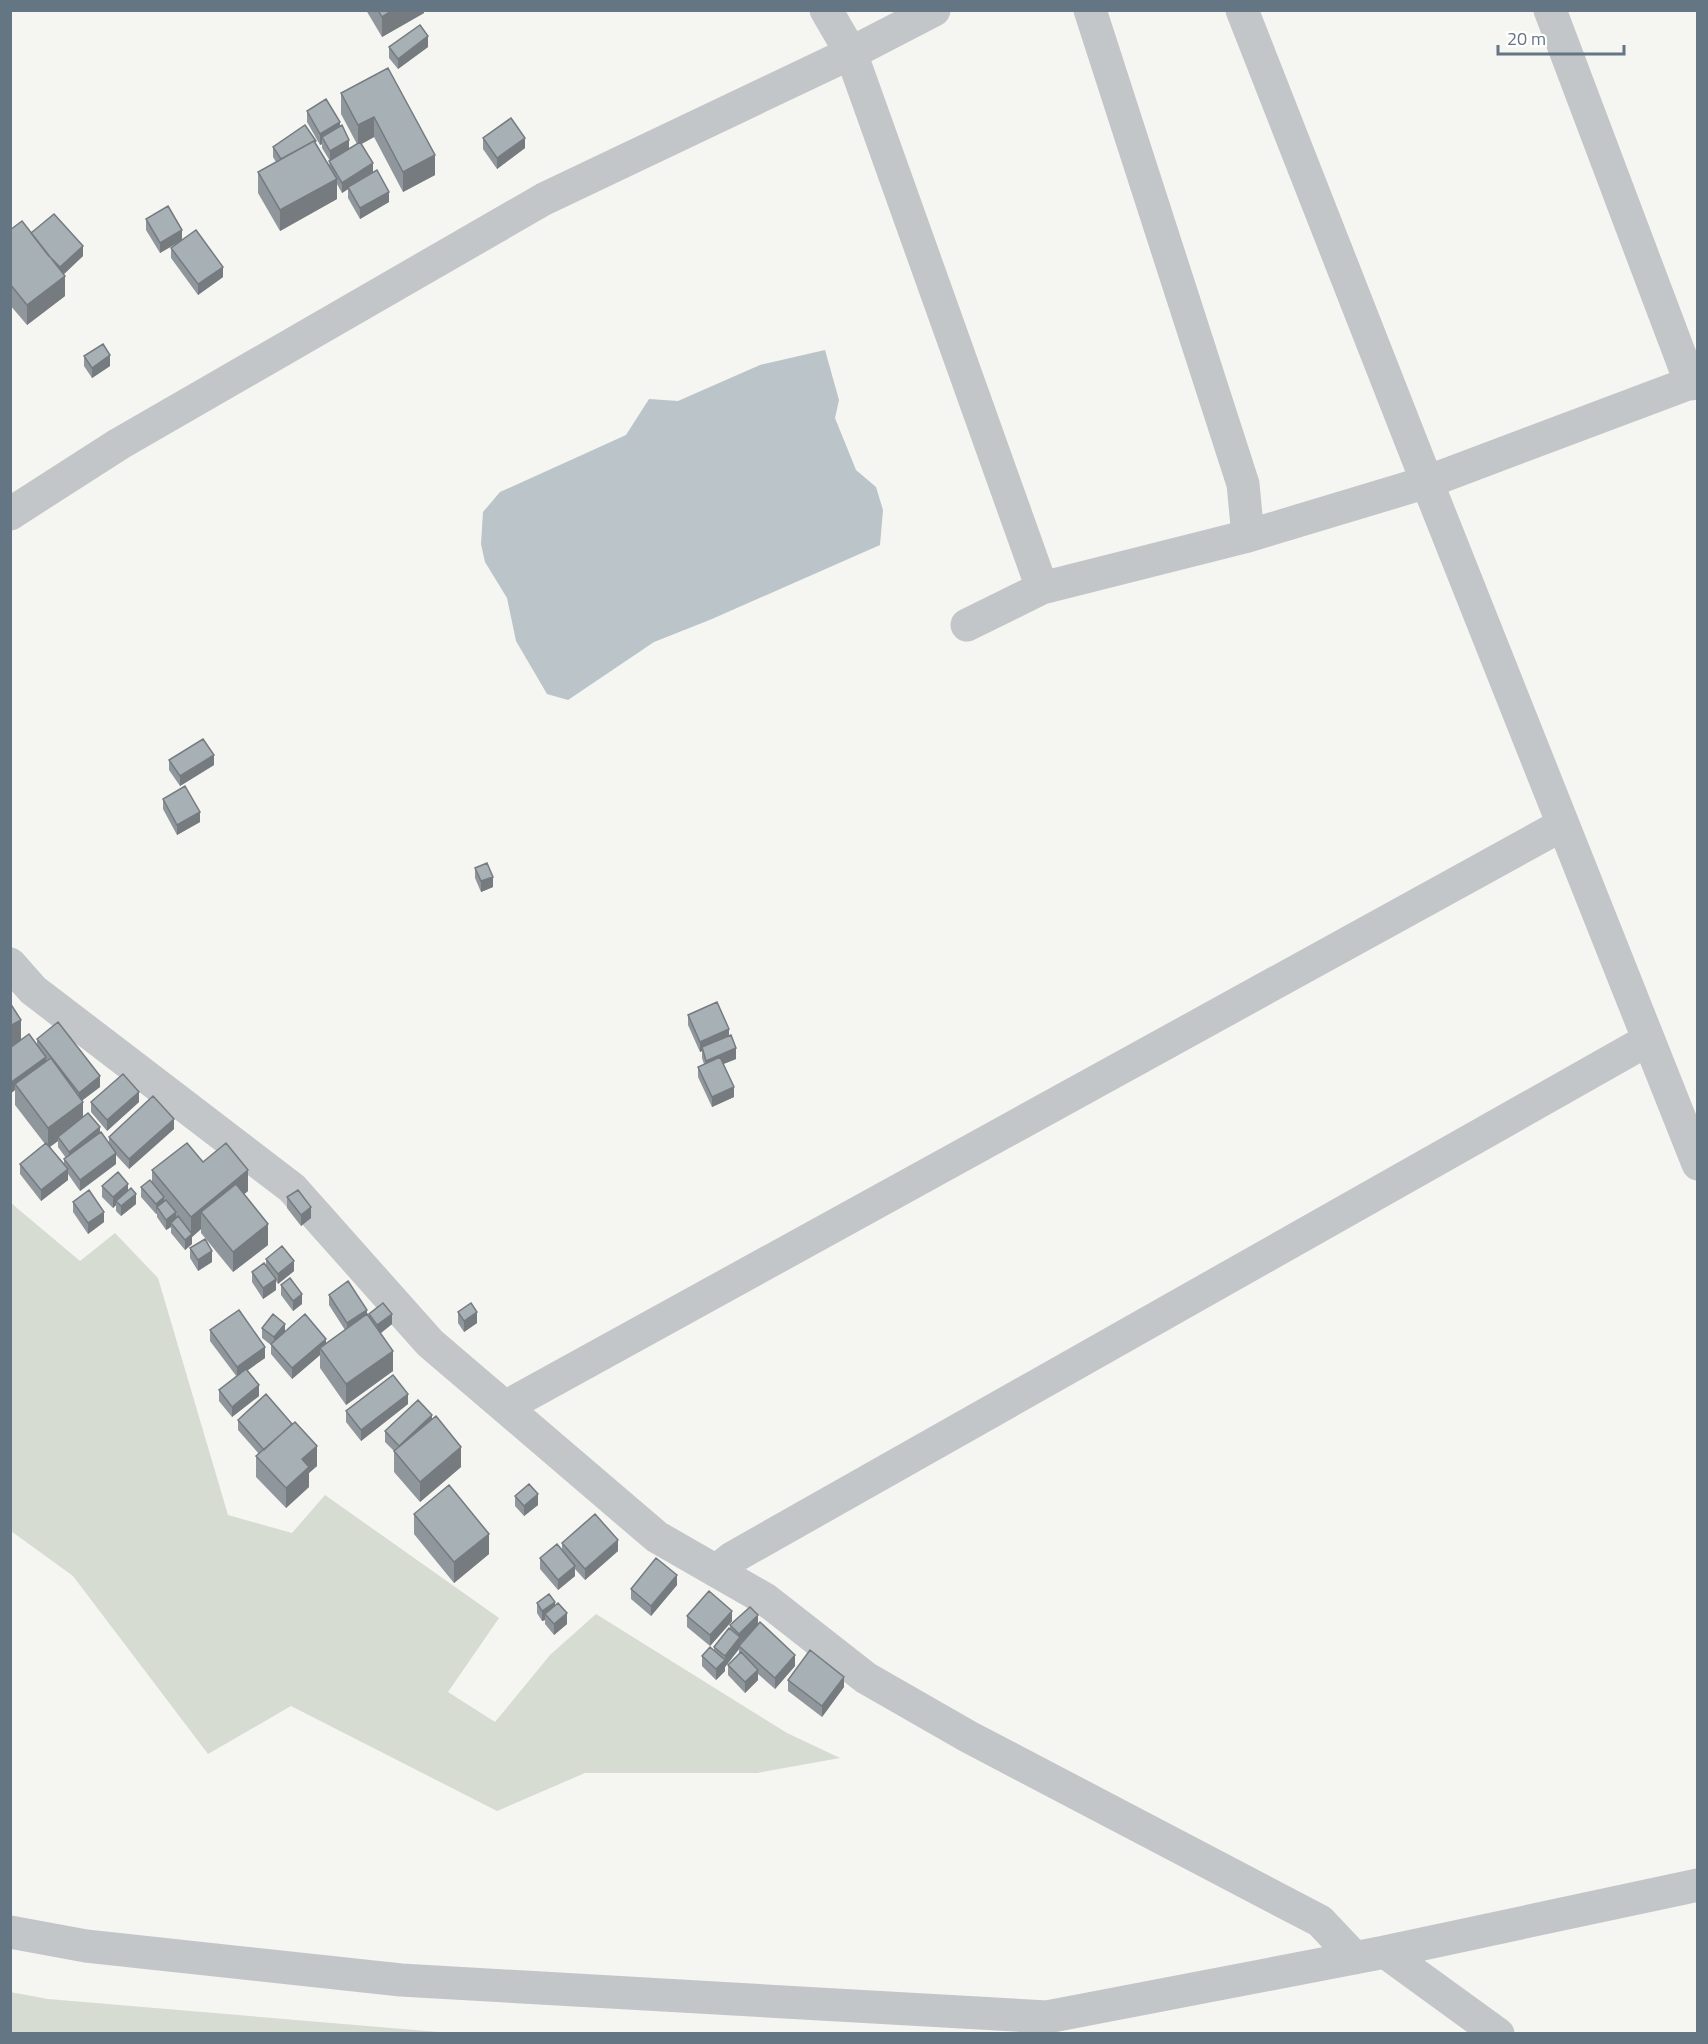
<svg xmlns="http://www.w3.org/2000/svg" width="1708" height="2044" font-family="'Titillium Web',sans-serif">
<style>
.green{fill:#d6dcd2}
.water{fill:#bac4c9}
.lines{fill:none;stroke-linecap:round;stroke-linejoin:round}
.minor{stroke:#c2c6c9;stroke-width:33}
.wall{fill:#90979c;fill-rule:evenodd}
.shaded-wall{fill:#757b7f}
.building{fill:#a7b0b5;stroke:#757b7f;stroke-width:1.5}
</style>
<rect width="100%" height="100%" fill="#f5f5f1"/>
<path class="green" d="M11,1203l69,58 35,-28 43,45 70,237 64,18 33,-38 174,123 -51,74 47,30 55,-67 46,-41 191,119 53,25 -83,15h-172l-88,38 -206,-105 -83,48 -135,-178 -62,-45z
M10,1992l38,7 403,34h-440z"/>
<path class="water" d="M825,350l14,50 -4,18 21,52 20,17 7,23 -3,35 -168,74 -58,23 -86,58 -21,-6 -31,-53 -9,-43 -22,-36 -4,-18 2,-32 17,-20 126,-57 23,-36 29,2 82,-36z"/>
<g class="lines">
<path class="minor" d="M826,10l25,43 191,535
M1090,10l153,474 5,52
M1242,10l185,472 271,682
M1550,10l141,374
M10,514l109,-70 425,-245 307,-146 83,-43
M967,625l75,-37 206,-52 179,-54 271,-102
M10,964l23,26 259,198 138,155 227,194 108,62 101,79 103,59 351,184 35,37
M505,1407l1057,-582
M716,1571l16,-13 916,-518
M10,1932l76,14 315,34 646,37 338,-65 113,82
M1385,1952l313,-67"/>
</g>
<path class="wall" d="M366,10h58v3l-42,24z
M389,47h39l-30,22 -9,-11z
M388,68l47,107 -32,17 -29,-55 -13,7 12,29 16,29 -29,17 -12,-21v-9l-6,4 -5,-9v15l-57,32 -22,-38v-21l18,-10 -3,-5v-10l43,-3 13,22 1,-5 -8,-13v-4l-2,1 -13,-23v-11l33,15 9,23 8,-5 -16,-30v-21z
M483,138l42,10 -28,21 -14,-20z
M146,219l36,21 41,37 -25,18 -27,-37v-10l6,-5 -17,10 -14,-23z
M10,230l21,3 52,23 -20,18 2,22 -38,29 -17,-20z
M84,356l26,10 -18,12 -8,-12z
M169,760l45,5 -34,21 -11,-16z
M163,799l37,23 -23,13 -14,-26z
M475,868l18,19 -12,5 -6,-14z
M10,1003l11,37 16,5v-6l63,48 -18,13 1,16 26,27v-6l65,-8 -45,40 -13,-14v9l-36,27 -12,-17v6l-27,21 -21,-27v-10l25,-20 -30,-39v-15l-5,4v-46l9,-6 -9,5zM58,1141v6l8,11 -2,1v6l-14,-18z
M688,1015l41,21 7,23 -13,5 11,33 -22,10 -14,-30v-10l6,-3 -2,-6v-7l-2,1 -12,-27z
M91,1102h48l-32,29 -16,-19z
M203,1162l45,29 -4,3 24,51 -35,27 -32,-39v-4l-9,8v7l-7,6 -14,-17v-6l-5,3 -9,-13v-3h-1l-15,-17v-10l11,-4v-13z
M102,1186l26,5 8,13 -15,12 -5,-5v-6l-3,3 -11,-11z
M287,1197l24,21 -10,8 -14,-18z
M73,1202l31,20 -16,12 -15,-22z
M190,1248l22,14 -14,9 -8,-13z
M266,1259l28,12 -16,13 -2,-3v9l-13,9 -11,-17v-10l14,-6z
M281,1285l21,19 -9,7 -12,-16z
M329,1295l38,19 2,2v-2l23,10 -11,9 12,38 -47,34 -26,-37v-13l-28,24 -21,-25v-9l-9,-7v-10l23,3 41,12 19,-13 -16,-25z
M458,1312l19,11 -13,9 -6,-9z
M210,1330l55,28 -18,12 12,26 -27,21 -13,-16v-11l18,-13 -27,-36z
M408,1404l-47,37 -15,-19v-11z
M432,1419l29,48 -41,35 -26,-30v-21l-9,-9v-11z
M238,1420l79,46 -8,7v14l-23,21 -30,-31v-21l3,-2 -21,-24z
M515,1496l23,9 -14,11 -9,-10z
M414,1514l75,40 -35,29 -40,-49z
M562,1543l56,8 -33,29 -10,-11v7l-17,14 -18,-21v-11l22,-8z
M677,1585l-26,31 -20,-17v-10z
M537,1603l18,2 12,19 -13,11 -9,-11v-4l-3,1 -5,-8z
M687,1616l45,5 -22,25 -23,-19z
M730,1625h28l37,41 -20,23 -17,-15v6l-13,13 -17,-18v-10l11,-11v-5l-14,18v4l-9,9 -14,-14v-10l12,-6v-3l16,-18z
M788,1680l56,7 -22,30 -34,-26z"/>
<path class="shaded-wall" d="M393,10h31v3l-42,24v-20z
M428,36v11l-30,22v-10z
M374,117v20l-16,9v-21z
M340,122v10l-18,5v7l-2,1v-11z
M525,138v10l-28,21v-11z
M349,140v10l-19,12v-11z
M435,155v20l-32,17v-20z
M373,163v10l-31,20v-10z
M337,179v20l-57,32v-21z
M389,192v10l-29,17v-11z
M182,230v10l-22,13v-10z
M83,246v10l-23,22v-11z
M223,267v10l-25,18v-11z
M65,276v20l-38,29v-20z
M110,355v11l-18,12v-10z
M214,755v10l-34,21v-10z
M200,812v10l-23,13v-10z
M493,877v10l-12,5v-11z
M21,1020v20l-11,7v-21z
M729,1029v11l-27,7v4l-2,1v-10z
M736,1048v11l-30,12v-10z
M46,1057v11l-31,16v6l-5,4v-11z
M100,1076v11l-21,16v-10z
M734,1087v10l-22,10v-10z
M139,1092v10l-32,29v-11z
M83,1102v20l-25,15v4l-10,7v-20z
M174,1119v10l-45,40v-10z
M100,1127v11l-31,24v-10z
M116,1153v11l-36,27v-11z
M68,1169v11l-27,21v-11z
M248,1170v21l-38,31 -9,-10v17l-9,8v7l-7,6v-10l6,-5v-18z
M128,1184v10l-12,7v4l-3,3v-11z
M136,1194v10l-15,12v-10z
M164,1197v11l-7,-1 -1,7v-10z
M311,1207v11l-10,8v-11z
M104,1212v10l-16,12v-11z
M176,1212v11h-5v4l-5,3v-10z
M268,1224v21l-35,27v-20z
M212,1251v11l-14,9v-11z
M294,1261v10l-16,13v-10z
M276,1279v11l-13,9v-11z
M302,1294v10l-9,7v-10z
M367,1310v10l-20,13v-10z
M477,1312v11l-13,9v-11z
M392,1314v10l-15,12v-11z
M285,1324v10l-11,14v-11z
M326,1339v10l-6,-1v7l-28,24v-11z
M265,1347v11l-28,20v-11z
M393,1351v20l-47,34v-21z
M259,1385v11l-27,21v-10z
M408,1394v10l-47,37v-11z
M432,1415v10l-33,21z
M317,1446v20l-8,7v14l-23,21v-20l16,-29z
M461,1447v20l-41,35v-20z
M538,1494v11l-14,11v-10z
M489,1534v20l-35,29v-21z
M618,1540v11l-33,29v-11z
M575,1566v10l-17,14v-10z
M677,1575v10l-26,31v-10z
M555,1602v11l-10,1v6l-3,1v-10z
M732,1611v10l-22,25v-11z
M567,1613v11l-13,11v-11z
M758,1615v11l-18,17 -1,6 -14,18v-11l14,-17v-5z
M795,1655v11l-20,23v-11z
M725,1660v11l-9,9v-11z
M758,1670v10l-13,13v-11z
M844,1677v10l-22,30v-11z"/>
<path class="building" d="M378,10h15l-11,7z
M420,25l8,11 -30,23 -9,-12z
M388,68l47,87 -32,17 -29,-55 -16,8 -17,-32z
M326,99l14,23 -20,12 -13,-23z
M511,118l14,20 -28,20 -14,-20z
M305,125l11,16 -1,1 -1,-1 -33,18 -8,-12z
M342,125l7,15 -19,11 -8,-14z
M314,141l23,38 -57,31 -22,-38z
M360,142l13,21 -31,20 -13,-22z
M377,170l12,22 -29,16 -12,-21z
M168,206l14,24 -22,13 -14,-24z
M54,214l29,32 -23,21 -12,-12 -17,-22z
M22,221l43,55 -38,29 -17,-21v-54z
M196,230l27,37 -25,17 -27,-36z
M103,344l7,11 -18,13 -8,-12z
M203,739l11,16 -34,21 -11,-16z
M185,786l15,26 -23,13 -14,-26z
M487,863l6,14 -12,4 -6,-13z
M717,1002l12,27 -29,13 -12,-27z
M10,1003l11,17 -11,6z
M58,1022l42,54 -21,17 -42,-54z
M29,1034l17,23 -36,26v-35z
M731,1035l5,13 -30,13 -4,-14z
M720,1057l14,30 -22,10 -14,-30z
M51,1058l32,44 -35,26 -33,-44z
M123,1074l16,18 -32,28 -16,-18z
M153,1096l21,23 -45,40 -20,-22z
M88,1113l12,14 -31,25 -11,-15z
M101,1132l15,21 -36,27 -16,-21z
M46,1143l22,26 -27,21 -21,-26z
M187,1143l16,19 23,-19 22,27 -57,47 -39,-47z
M118,1172l10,12 -15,13 -11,-11z
M150,1180l14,17 -8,7 -15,-17z
M236,1184l32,40 -35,28 -32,-40z
M131,1188l5,6 -15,12 -5,-5z
M89,1190l15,22 -16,11 -15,-21z
M298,1190l13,17 -10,8 -14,-18z
M166,1200l10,12 -10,8 -9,-13z
M178,1216l14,18 -7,6 -14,-17z
M205,1239l7,12 -14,9 -8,-12z
M282,1246l12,15 -16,13 -12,-15z
M264,1263l12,16 -13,9 -11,-16z
M290,1278l12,16 -9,7 -12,-16z
M348,1281l19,29 -20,13 -18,-28z
M383,1303l9,11 -15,11 -8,-11z
M471,1303l6,9 -13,9 -6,-9z
M239,1310l26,37 -28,20 -27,-37z
M273,1314l12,10 -11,13 -12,-9z
M305,1314l21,25 -34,29 -21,-24z
M367,1314l26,37 -47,33 -26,-36z
M246,1369l13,16 -27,22 -13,-17z
M393,1375l15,19 -47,36 -15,-19z
M266,1394l26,30 -28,26 -26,-30z
M418,1400l14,15 -33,31 -14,-15z
M436,1416l25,31 -41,35 -26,-31z
M295,1422l22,24 -15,13 7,8 -23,21 -30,-32z
M529,1484l9,10 -14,12 -9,-10z
M449,1485l40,49 -35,28 -40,-48z
M595,1514l23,26 -33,29 -23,-26z
M557,1544l18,22 -17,14 -18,-22z
M656,1558l21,17 -26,31 -20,-17z
M709,1591l23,20 -22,24 -23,-19z
M549,1594l6,8 -13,9 -5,-8z
M558,1603l9,10 -13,11 -9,-10z
M750,1607l8,8 -19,19 -9,-9z
M760,1622l35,33 -20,23 -36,-32z
M729,1628l11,9 -15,19 -11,-9z
M710,1647l15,13 -9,9 -14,-13z
M810,1650l34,27 -22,29 -34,-26z
M741,1652l17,18 -13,12 -17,-17z"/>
<rect width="1708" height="2044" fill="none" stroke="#647583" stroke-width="24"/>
<path d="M1498 45v9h126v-9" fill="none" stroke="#647583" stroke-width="3"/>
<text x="1507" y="45" font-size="18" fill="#647583" stroke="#ffffff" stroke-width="4.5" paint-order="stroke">20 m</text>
</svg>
